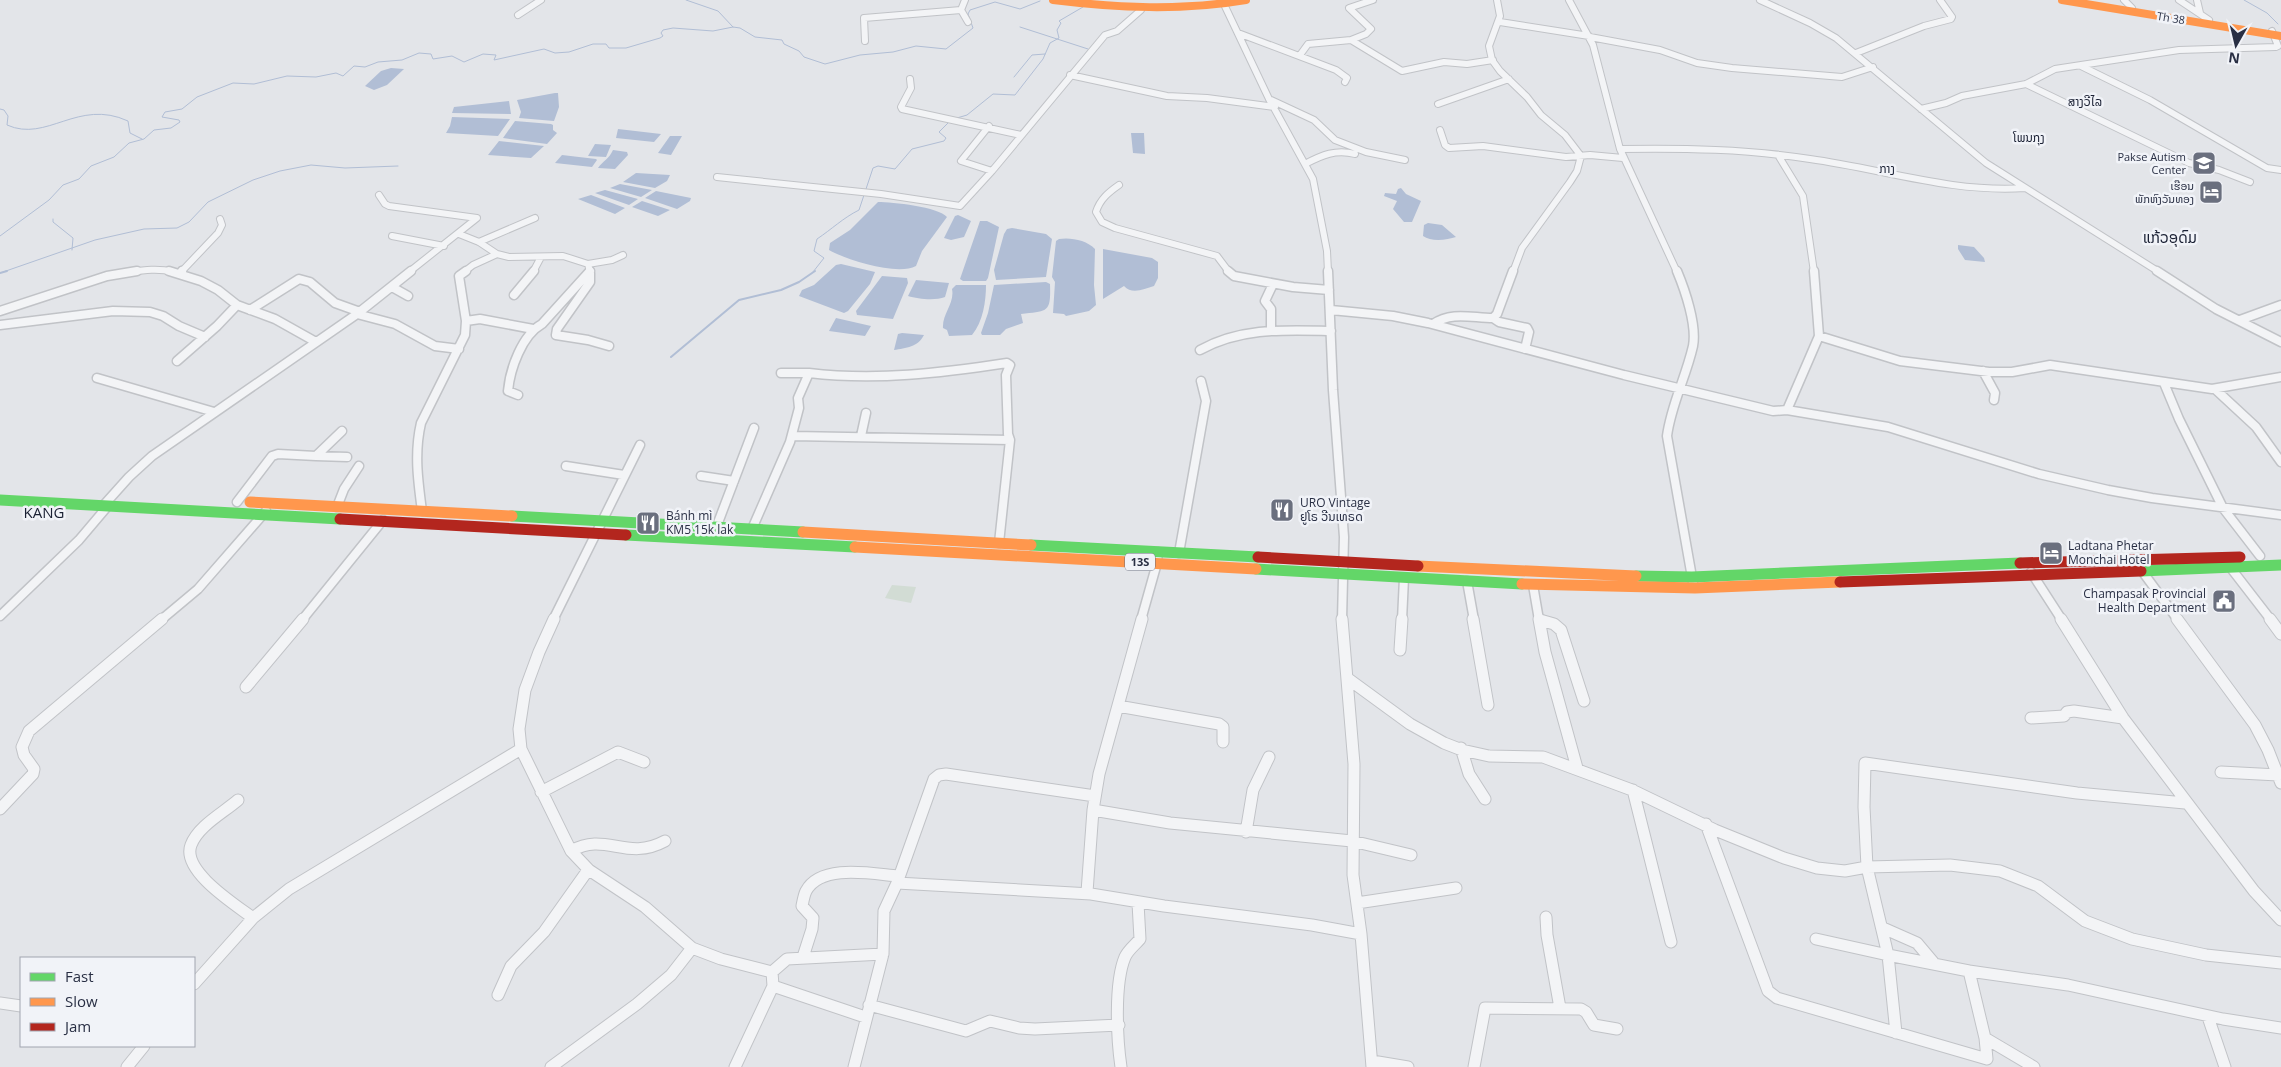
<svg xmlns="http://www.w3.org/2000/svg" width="2281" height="1067" font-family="'Open Sans','Noto Sans Lao',sans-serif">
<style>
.green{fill:#d2dcd4}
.water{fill:#b1bed5}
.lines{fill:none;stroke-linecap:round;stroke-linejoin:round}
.stream-far1{stroke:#b1bed5;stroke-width:1}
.stream{stroke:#b1bed5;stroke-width:2}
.street-far2-casing{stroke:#c1c3c7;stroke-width:8}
.street-far1-casing{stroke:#c1c3c7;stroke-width:11}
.street-casing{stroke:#c1c3c7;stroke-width:13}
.street-far2{stroke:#f3f4f6;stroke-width:6}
.street-far1{stroke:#f3f4f6;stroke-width:8}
.street{stroke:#f3f4f6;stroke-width:11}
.fast{stroke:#63d668;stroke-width:11}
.slow-far1{stroke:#ff974d;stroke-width:8}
.slow{stroke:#ff974d;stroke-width:11}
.jam{stroke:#b3261e;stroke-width:11}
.labels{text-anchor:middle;stroke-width:5;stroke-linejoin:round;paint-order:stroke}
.far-street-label{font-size:11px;fill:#292f44;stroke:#f1f3f8}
.far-poi-label{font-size:11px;fill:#292f44;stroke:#f1f3f8;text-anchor:end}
.shield{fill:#f1f3f8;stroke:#656a7a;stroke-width:1}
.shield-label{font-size:11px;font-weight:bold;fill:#292f44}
.far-quarter-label{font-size:12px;fill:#1b2134;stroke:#f1f3f8}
.poi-label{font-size:12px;fill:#292f44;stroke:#f1f3f8;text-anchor:start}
.quarter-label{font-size:15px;fill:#1b2134;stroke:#f1f3f8}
</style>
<rect width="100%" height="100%" fill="#e3e5e9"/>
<path class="green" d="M892,585l24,2 -5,16 -26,-5z"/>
<path class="water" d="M391,68l13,1 -17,16 -13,5 -9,-4 16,-15z
M555,93h3l1,14 -5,14 -35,-3 2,-6 -4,-12z
M509,101l2,13 -59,-1 2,-6z
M452,117l58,2 -12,17 -52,-3 4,-7z
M515,121l36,3 2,1v5l4,3 -10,11 -44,-6z
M618,129l43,5 -7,8 -38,-4z
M1131,133h13l1,21 -12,-1z
M670,136h12l-11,19 -13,-2z
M499,141l45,5 -13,12 -43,-3z
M595,144l16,1 -5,12 -18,-1z
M613,150l14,2 1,3 -13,14 -17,-1c5,-7 11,-9 15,-18z
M562,155l34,4 1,1 -5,7 -37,-4z
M636,173l34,2 -3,6 -12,7 -32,-6z
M620,184l32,6 -11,7 -31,-9z
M1401,188l5,6 15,7 -9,21h-8l-11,-13 4,-8 -13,-5 1,-3 11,1 2,-5z
M605,190l33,9 -9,6 -34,-12z
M656,191l35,7 -1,3 -13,8 -32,-11z
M591,195l34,13 -10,6 -37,-15z
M642,201l28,9 -12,6 -26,-9z
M878,202c14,0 61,5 69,15l-25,34 -6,15c-19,10 -69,-6 -87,-16l1,-7 20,-13z
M958,215l13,6 -7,16 -13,3 -7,-2 11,-22z
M980,221h7l12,6 -11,51 -2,3h-23l-3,-2z
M1428,223l14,2 14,12c-9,3 -25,5 -33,-1l1,-11z
M1012,228l34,6 6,5 -6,38 -50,3 -2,-10 10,-36 3,-5z
M1059,239c11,-2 28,1 36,10l-1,36 2,20 -7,6 -23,5 -2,-2 -11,-1 2,-31 -3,-5 4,-36z
M1958,245l16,2 10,11 1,4 -20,-2 -7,-11z
M1103,249l49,9 6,4v16l-4,8c-10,3 -22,9 -30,0l-21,13z
M841,264l34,8 -5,12 -22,27 -4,2 -45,-17 3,-6 12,-5 22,-20z
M882,276l25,2 1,5 -15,36 -36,-4 -1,-4z
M916,280l33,3 -4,14c-10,4 -27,2 -37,-1z
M1046,282l4,2c1,29 -2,27 -29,30l2,9 -17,6 -6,6h-18l-1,-2 7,-20 6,-28z
M956,285h30c0,16 -3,37 -14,50l-23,1 -2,-6 -4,-2c-1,-14 12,-25 9,-39z
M836,318l35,8 -6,10 -36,-5z
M902,333l22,2c-6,12 -18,13 -30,15l4,-16z"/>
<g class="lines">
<path class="stream-far1" d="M686,0l32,11 15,16
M2244,0l23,13 11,11
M1020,27l68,22
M1014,77l18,-22 13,-1
M0,109l4,1 4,6 -1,9c40,18 71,-27 121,-4l2,12 12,6
M957,118l10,-3 26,-21 22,1 28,-36 7,-16 9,-5 -2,-8 4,-7 -2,-2 24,-14
M53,219v3l20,16 -1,12
M0,236l49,-36 14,-15 16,-6 12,-13 23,-9 15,-14 15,-4 10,-9 17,-2 9,-6 -1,-2 -17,-3 3,-5 17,-3 15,-12 36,-14 21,1 33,-8 29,1 20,-4 7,3 11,-10 11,1 13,-5 24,-2 17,-7 12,1 2,5 19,-3 12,6 19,-8 13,1 -2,5 50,-11 11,4 14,-1 24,-8h13l3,4h17l34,-10 3,-2 -2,-3 2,-3 10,-2 40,3 20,-4 7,1 15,9 27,3 2,4 15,7 5,6 21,7 35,-9 33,-3 23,-6 30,3 27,-21 -5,-14 2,-4 25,-8 25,7 20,-8
M3,272l92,-32 49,-11 33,-1 12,-6 19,-20 45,-22 27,-9 31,-6 34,3 53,-2
M813,272l11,-14 -10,-7 3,-12c15,-10 26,-21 42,-29l14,-42 5,-2 17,3 17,-20 32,-8 2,-3 -7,-6 10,-10"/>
<path class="stream" d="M0,273l7,-2
M671,357l68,-57 42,-10 18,-8 16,-11"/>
<g class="street-far2-casing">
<path id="street-far2" d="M965,0l-4,10 7,12
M1222,0l47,99 44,80 14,72 1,21
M1373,0l-24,8 22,21 -5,5 -15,6 51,31 42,-9 23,2 26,-4
M1497,0l3,16 -11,30 3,14 8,11 27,26 14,18 24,20 16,21 -4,15 -7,11 -48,66 -9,24
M1569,0l24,45 27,104 57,123
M1760,0l50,23 26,15 150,125 173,109
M2124,0l8,8
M2179,0l30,20
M2197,0l3,13
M518,15l23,-15
M1500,22l89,14
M1238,33l98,37 11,8 -2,4
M1590,37l70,13 37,13 35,5 110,9 31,-10
M865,41l-1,-23 97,-8
M1856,53l68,-27 27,-7 1,-2 -12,-17
M1300,55l8,-11 43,-4
M2081,66l69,34 117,68 14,2
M1070,75l97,21 40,2 68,9
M910,79l1,9 -10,19 1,2 119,26
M2026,84l163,79 30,7 31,12
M1271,100l43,20 21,20 31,12 39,8
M1438,104l71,-25
M1921,109l25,-6 16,-7 64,-12 29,-15 124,-19 97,-3 2,-1 -6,-15
M989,126l-28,35 31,10
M1440,130l5,15 4,3 34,-2 83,11 24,-2 33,3
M1620,149c64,-1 127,0 190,10 73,10 141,34 215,29
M1778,155l25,41 11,76
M1305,164c17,-9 31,-15 50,-10
M717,177l164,17 79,12 32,-35 113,-136 12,-4 24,-21
M1119,185c-10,7 -19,14 -23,27l6,10 13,6 102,28 12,16
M379,195l6,9 4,2 88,12 -68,54
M459,234l20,8 18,12
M392,236l52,10
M479,242l56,-24
M588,264l24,-4 11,-5
M130,272c14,-2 29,-4 43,0
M181,272l37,-39 4,-8 -2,-6
M464,272l9,-7 24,-11 12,3 54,-1 25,8 2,8
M533,272l8,-15"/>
</g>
<g class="street-far1-casing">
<path id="street-far1" d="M169,271l32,10 17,9 19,15 38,14 41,23
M1228,271l6,5 59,11 36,3
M1328,271l5,119 11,147 -2,83
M1513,271l-16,43 -4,4 6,4 28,6 2,4 -4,17
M1677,271c8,19 20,54 16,75 -7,31 -22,59 -26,90l26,147
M2157,271l59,38 65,33
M590,273v9l-33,47 -1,6 32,5 21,6
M180,274l2,-3
M392,287l16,9
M514,295l20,-24
M250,310l49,-31 11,3 25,21 25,9
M1331,310l62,6 35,7 196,52 149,36 14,-1 32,-74 -5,-65
M0,311l107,-35 30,-5
M357,314l38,10 40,22 24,3
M2240,320l41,-15
M466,321l14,-2 53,10
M1433,324c19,-13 39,-6 60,-6
M0,325l113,-14 37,1 13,4 16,10 26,11
M1271,331v-22l-6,-8 8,-17
M1819,336l81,25 89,11h23l38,-7 162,24 69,-12
M1200,350c41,-23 86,-20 131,-19
M177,361l40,-35 20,-21
M1983,371l12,22 -1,7
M781,373h28
M97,378l117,34
M2164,383l15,36 44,89 37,48
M2215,389l41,38 25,35
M518,395l-10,-4c2,-22 14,-56 34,-67l48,-53
M1787,410l101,17 151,47 69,16 44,8 129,17
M793,436l217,4
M861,436l5,-23
M316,456l31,1
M566,466l58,9
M701,476l33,5
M237,502l35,-46 6,-2 38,2 26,-25
M103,506l26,-29 23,-21 205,-142 54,-43
M337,507l7,-18 15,-23
M422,511c-4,-30 -8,-58 -1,-88l44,-88 1,-14 -7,-45 7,-5
M716,528l38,-100
M752,529l38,-87 9,-34 -1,-10 11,-25c67,8 132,0 198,-10l3,2 -4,10 2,59 2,6 -11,103
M1179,553l27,-152 -5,-20
M2230,567l41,53
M2142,571l36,49
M2031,572l31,48
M1467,581l7,39
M1533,585l6,35
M0,616l79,-76 28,-33
M161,620l37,-31 68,-78
M302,620l81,-100
M553,620l87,-175
M1141,620l16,-57 1,-11
M1402,620l2,-42
M1540,620h3"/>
</g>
<g class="street-casing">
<path id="street" d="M554,619l-15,33 -14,38 -6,39 2,20 50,102 18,19 56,37 47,41 29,11 51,13
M1342,619l12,145 -1,111 8,59 11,133
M1473,619l15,86
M1539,619l6,33 32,116
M2061,619l62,99 131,173 27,29
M2177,619l78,106 13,25 13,33
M2270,619l11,15
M1540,620l14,4 7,6 23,71
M1400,650l2,-31
M1347,678l63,46 34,19 18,7 27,6 54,1 89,33 83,40 69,28 33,10 28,3 22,-4 -3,-60 1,-44 212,30 108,10
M246,687l57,-68
M1118,706l101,18 4,3v15
M2031,718l33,-2 3,-4 7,-1 49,7
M1461,748l8,26 16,25
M2221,772l57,3
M1633,790l38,152
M541,792l77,-40 26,10
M238,800c-15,13 -40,26 -47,45 -10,26 45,60 62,73
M0,809l33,-35 1,-5 -10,-14 -2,-8 7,-16 133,-112
M1093,810l77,13 182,18 59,14
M1706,824l62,167 9,7 210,61 -2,-21 -16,-67 99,14 155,34 58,9
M1246,832l7,-42 16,-33
M571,851c35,-20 55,11 94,-10
M897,883l194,11 73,12 148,19 49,9
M1087,892l6,-82 6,-36 43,-155
M1357,903l99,-15
M1546,917l1,18 13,73
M1883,928l34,15 16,19
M1816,939l72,16 8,78
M803,957l9,-28 1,-11 -11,-12c1,-5 2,-11 4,-15 15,-28 67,-17 92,-15
M1969,971l-81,-16 -21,-88 83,-2 50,6 38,15 47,35 47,18 74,16 75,8
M772,972l15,-13 96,-5
M194,984l59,-66 36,-29 232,-140
M773,986l92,31
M498,995l13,-29 33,-34 44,-62
M0,1003l21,3
M869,1005l97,26 24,-10 29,7 16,1 84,-4
M2208,1017l17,50
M1985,1038l49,29
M1372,1061l36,6
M127,1067l17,-21
M551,1067l86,-63 34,-29 21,-27
M735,1067l38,-81 -1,-14
M854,1067l29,-113 1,-43 13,-28 37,-104 5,-4 7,-1 149,22
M1121,1067c-4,-27 -7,-84 4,-110 3,-7 10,-12 15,-18l-2,-36
M1474,1067l11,-59 96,1 5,3 8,13 23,4"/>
</g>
<use href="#street-far2" class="street-far2"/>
<use href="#street-far1" class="street-far1"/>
<use href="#street" class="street"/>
<path class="fast" d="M0,500l340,19
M512,516l291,16
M626,535l229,12
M1031,545l227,12
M1256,569l266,15
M2141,571l140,-6
M1636,576l56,1 328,-14"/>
<path class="slow-far1" d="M1053,0c65,8 128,11 193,0
M2062,0l219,36"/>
<path class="slow" d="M250,502l262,14
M803,532l228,13
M855,547l401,22
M1418,566l218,10
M1522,584l173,4 145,-6"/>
<path class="jam" d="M340,519l286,16
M1258,557l160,9
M2020,563l220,-6
M1840,582l301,-11"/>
</g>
<defs>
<g id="school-square" transform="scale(1.25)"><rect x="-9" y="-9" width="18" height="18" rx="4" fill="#6a6f7e" stroke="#f1f3f8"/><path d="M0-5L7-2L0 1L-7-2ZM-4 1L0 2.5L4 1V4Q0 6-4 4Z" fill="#fff"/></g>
<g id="hotel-square" transform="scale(1.25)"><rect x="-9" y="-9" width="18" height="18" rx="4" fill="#6a6f7e" stroke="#f1f3f8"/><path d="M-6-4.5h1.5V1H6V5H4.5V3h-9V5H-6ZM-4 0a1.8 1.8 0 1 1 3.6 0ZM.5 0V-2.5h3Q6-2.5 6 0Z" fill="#fff"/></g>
<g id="restaurant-square" transform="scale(1.25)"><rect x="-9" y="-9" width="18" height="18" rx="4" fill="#6a6f7e" stroke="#f1f3f8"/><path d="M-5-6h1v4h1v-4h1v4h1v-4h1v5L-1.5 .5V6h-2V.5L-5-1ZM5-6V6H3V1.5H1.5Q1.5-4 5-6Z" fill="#fff"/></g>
<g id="civic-square" transform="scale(1.25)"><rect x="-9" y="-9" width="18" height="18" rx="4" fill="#6a6f7e" stroke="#f1f3f8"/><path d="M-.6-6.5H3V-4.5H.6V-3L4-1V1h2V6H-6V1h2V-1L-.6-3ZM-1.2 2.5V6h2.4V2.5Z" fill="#fff"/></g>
</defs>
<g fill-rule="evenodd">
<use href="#school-square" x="2204" y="163"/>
<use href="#hotel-square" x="2211" y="192"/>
<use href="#restaurant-square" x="1282" y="510"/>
<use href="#restaurant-square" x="648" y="523"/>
<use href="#hotel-square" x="2051" y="553"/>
<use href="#civic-square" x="2224" y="601"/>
</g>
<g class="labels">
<g class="far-street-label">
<text transform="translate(2171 18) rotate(9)" y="4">Th 38</text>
</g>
<g class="far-poi-label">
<text x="2186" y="161">Pakse Autism<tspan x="2186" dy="13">Center</tspan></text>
<text x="2194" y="190">ເຮືອນ<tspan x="2194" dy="13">ພັກຫົງວັນທອງ</tspan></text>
</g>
<rect class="shield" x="1125" y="553.5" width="30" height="17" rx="4"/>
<g class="shield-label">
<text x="1140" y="566">13S</text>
</g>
<g class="far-quarter-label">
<text x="2085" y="106">ສາງວີໄລ</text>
<text x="2029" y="142">ໂພນກຸງ</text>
<text x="1887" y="173">ກາງ</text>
</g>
<g class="poi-label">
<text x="1300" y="507">URO Vintage<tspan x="1300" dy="14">ຢູໂຣ ວີນເທຣດ</tspan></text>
<text x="666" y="520">Bánh mì<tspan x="666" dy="14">KM5 15k lak</tspan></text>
<text x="2068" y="550">Ladtana Phetar<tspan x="2068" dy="14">Monchai Hotel</tspan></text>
<text x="2206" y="598" text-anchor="end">Champasak Provincial<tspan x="2206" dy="14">Health Department</tspan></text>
</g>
<g class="quarter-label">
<text x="2170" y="243">ແກ້ວອຸດົມ</text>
<text x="44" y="518">KANG</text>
</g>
</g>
<rect x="20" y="957" width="175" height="90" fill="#f1f3f8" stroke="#a1a5b0"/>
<rect x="30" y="973" width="25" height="8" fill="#63d668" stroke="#a1a5b0"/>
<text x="65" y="982" font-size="15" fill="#292f44">Fast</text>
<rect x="30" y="998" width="25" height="8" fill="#ff974d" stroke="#a1a5b0"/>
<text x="65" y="1007" font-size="15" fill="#292f44">Slow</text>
<rect x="30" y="1023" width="25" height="8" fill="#b3261e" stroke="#a1a5b0"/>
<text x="65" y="1032" font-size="15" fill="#292f44">Jam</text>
<g transform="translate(2236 45) rotate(188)" stroke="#f1f3f8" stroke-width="4" paint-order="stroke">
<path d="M0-4L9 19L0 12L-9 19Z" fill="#292f44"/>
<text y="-8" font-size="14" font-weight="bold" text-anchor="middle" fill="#292f44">N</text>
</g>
</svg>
